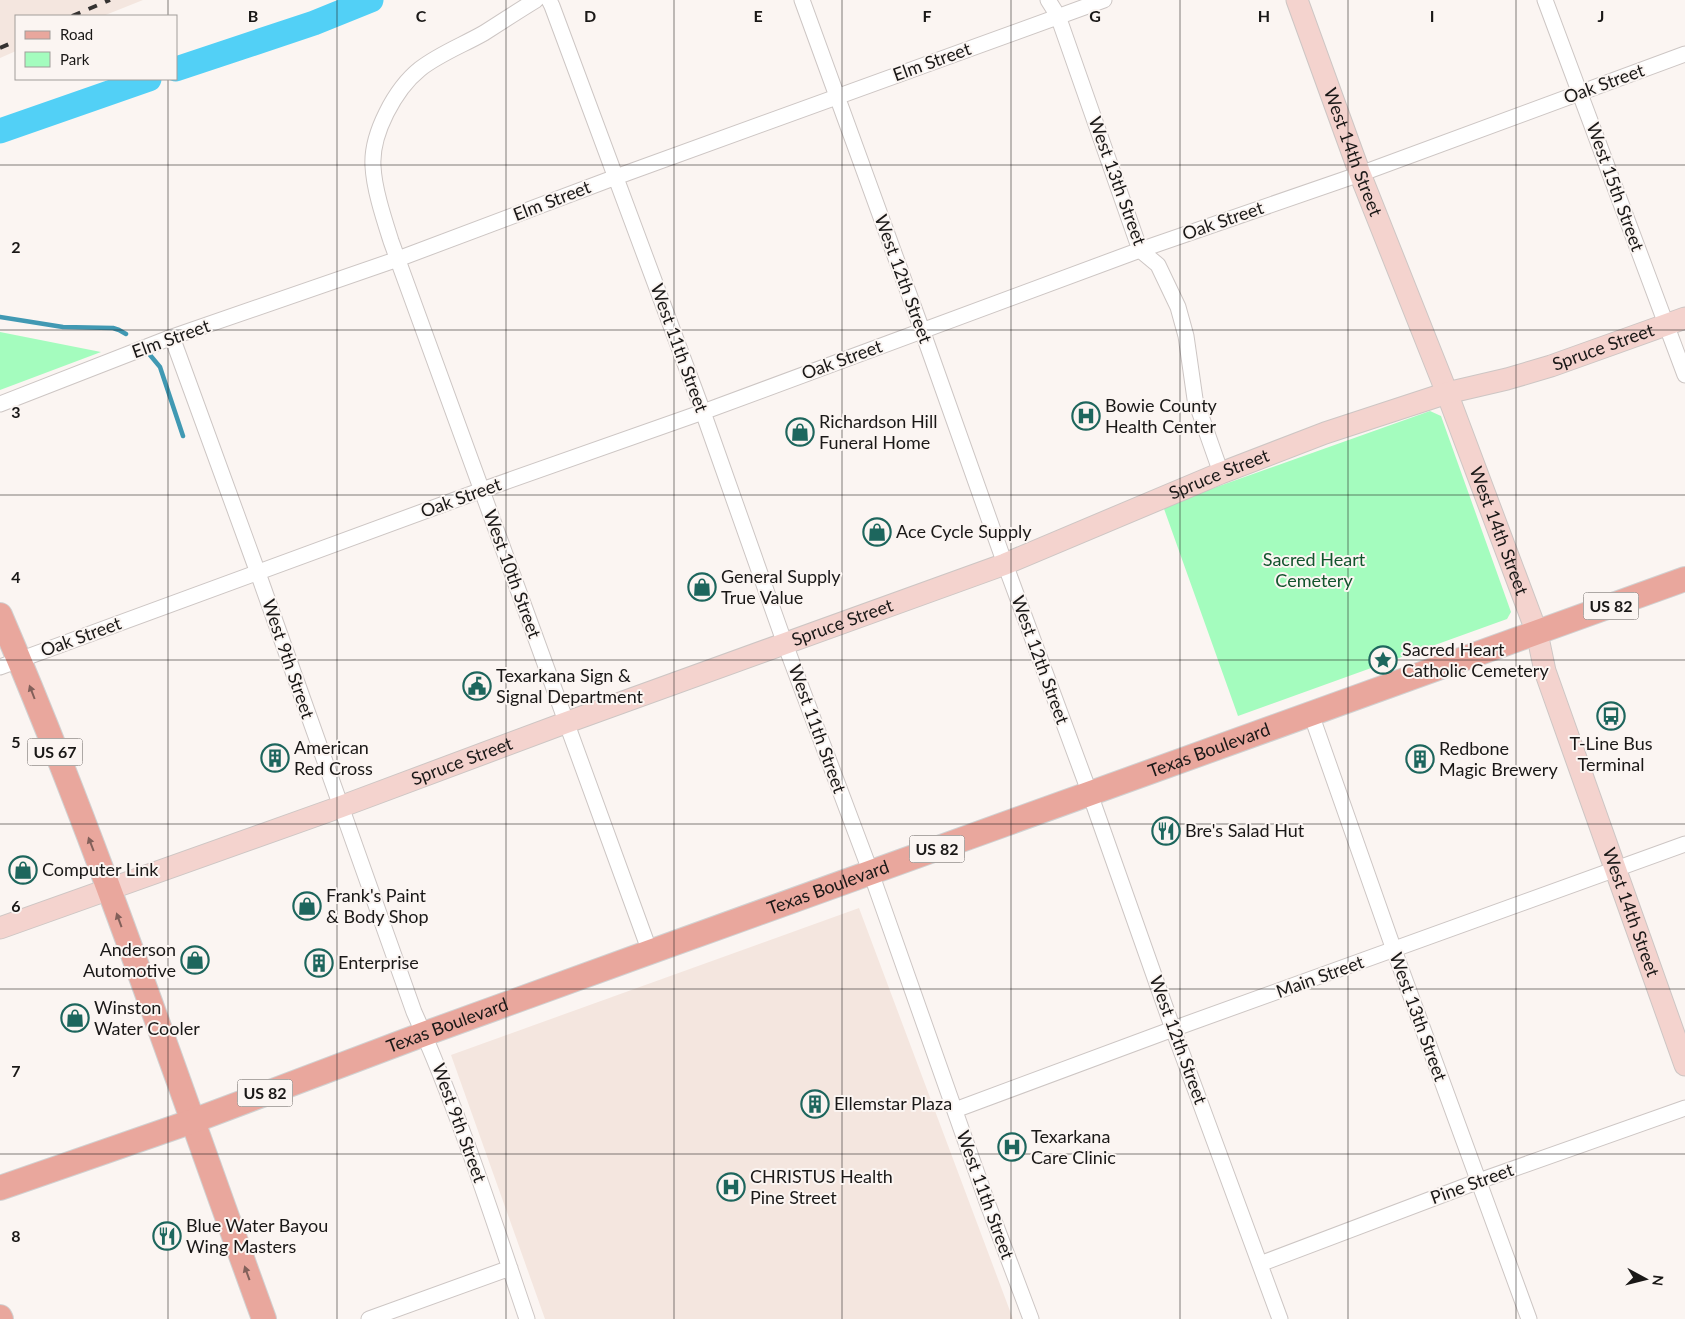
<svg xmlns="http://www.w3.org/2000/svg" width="1685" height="1319" font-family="Lato,sans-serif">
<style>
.built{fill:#f4e6df}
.green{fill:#a4fcbe}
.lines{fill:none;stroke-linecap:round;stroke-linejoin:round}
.stream{stroke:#4199b3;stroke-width:4.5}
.river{stroke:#52d0f6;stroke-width:25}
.street-casing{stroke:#cdc6c4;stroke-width:17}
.secondary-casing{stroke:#cdc6c4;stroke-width:23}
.primary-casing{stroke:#d1d1d1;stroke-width:26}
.street{stroke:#fff;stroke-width:15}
.secondary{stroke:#f4d3ce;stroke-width:21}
.primary{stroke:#e9a79d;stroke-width:24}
.rail{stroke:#353231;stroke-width:4;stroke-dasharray:9 9;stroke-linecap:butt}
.oneway{fill:#82605a}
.grid{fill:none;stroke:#1a1817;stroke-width:1;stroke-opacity:0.55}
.labels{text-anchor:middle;stroke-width:4;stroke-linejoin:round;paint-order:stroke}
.shield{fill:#fbf5f2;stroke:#5e5a59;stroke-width:1}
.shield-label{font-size:16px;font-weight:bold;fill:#1a1817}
.street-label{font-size:18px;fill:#1a1817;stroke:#fbf5f2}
.poi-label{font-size:18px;fill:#1a1817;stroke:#fbf5f2;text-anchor:start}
.park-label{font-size:18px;fill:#12542d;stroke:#fbf5f2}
.grid-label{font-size:16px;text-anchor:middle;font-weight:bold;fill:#1a1817;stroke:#fbf5f2;stroke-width:4;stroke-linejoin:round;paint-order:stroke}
</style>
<rect width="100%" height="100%" fill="#fbf5f2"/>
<path class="built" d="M0,0h143l-40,16h-87v35l-16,7z
M859,908l154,411h-468l-94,-264z"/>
<path class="green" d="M0,332l101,20 -101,38z
M1430,411l11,5 70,196 -4,7 -269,97 -75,-210z"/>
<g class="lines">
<path class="stream" d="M0,317l63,10 50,1 6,2 7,4
M150,355l10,12 23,69"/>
<path class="river" d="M176,69l138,-46 57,-23
M0,131l149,-52"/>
<g class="street-casing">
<path id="street" d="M536,0c-18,11 -35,22 -52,33 -21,12 -45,21 -64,36 -25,20 -49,65 -47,97 1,23 11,53 18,75l259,711
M549,0l3,6 151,406 82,232 86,229 116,329 44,117
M802,0l120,330 83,234 85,230 83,235 107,290
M1048,0l10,16 82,234 18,15 20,42 8,29 9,63 26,74
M1545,0l140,375
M172,337l86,236 156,439c45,100 78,204 113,307
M0,404l172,-67 226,-78 218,-82 488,-177
M0,667l482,-177 221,-78 437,-162 220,-76 325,-120
M1311,714l83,236 135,369
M955,1110l218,-81 512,-185
M1260,1264l219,-83 206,-73
M369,1319l141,-51"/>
</g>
<g class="secondary-casing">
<g id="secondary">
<path id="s1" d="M1297,0l63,174 87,219 90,240 8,38 140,394"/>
<path id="s2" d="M0,928l340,-121 225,-84 440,-159 216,-91 104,-40 122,-40 60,-14 44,-13 134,-48"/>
</g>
</g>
<g class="primary-casing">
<g id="primary">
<path d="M0,615c99,230 178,469 264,704"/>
<path id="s3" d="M0,1188l193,-67 231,-87 226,-82 1035,-373"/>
<path d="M0,1317l1,2"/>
</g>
</g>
<use href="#street" class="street"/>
<use href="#secondary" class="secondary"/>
<use href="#primary" class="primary"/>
<path class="rail" d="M72,16l38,-16
M0,48l16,-7"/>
</g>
<defs><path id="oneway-solid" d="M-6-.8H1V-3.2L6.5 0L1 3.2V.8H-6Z" transform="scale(1.25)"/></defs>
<g class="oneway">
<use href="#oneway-solid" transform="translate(32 692) rotate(-111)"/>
<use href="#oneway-solid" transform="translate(91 844) rotate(-111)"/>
<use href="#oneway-solid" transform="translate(119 920) rotate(-110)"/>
<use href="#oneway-solid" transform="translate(247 1273) rotate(-110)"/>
</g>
<path class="grid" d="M168,0v16M337,0v1319M506,0v1319M674,0v1319M842,0v1319M1011,0v1319M1180,0v1319M1348,0v1319M1516,0v1319M168,79v1240M0,165h1685M0,330h1685M0,495h1685M0,660h1685M0,824h1685M0,989h1685M0,1154h1685"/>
<defs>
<g id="hospital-ring" transform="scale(1.4375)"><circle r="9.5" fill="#fbf5f2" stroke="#1d665d" stroke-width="1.5"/><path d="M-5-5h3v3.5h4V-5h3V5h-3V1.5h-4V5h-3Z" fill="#1d665d"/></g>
<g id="shop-ring" transform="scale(1.4375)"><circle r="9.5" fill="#fbf5f2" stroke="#1d665d" stroke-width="1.5"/><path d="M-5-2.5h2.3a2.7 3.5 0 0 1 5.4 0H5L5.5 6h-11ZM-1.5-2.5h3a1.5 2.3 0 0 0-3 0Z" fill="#1d665d"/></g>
<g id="sight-ring" transform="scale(1.4375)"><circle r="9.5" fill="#fbf5f2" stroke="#1d665d" stroke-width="1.5"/><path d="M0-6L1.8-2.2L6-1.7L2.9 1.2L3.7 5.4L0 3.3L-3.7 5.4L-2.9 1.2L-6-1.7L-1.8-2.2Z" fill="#1d665d"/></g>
<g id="civic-ring" transform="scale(1.4375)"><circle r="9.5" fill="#fbf5f2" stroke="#1d665d" stroke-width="1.5"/><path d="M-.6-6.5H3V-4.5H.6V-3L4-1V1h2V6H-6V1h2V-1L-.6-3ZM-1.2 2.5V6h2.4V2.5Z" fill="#1d665d"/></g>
<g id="bus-ring" transform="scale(1.4375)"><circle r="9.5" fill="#fbf5f2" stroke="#1d665d" stroke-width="1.5"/><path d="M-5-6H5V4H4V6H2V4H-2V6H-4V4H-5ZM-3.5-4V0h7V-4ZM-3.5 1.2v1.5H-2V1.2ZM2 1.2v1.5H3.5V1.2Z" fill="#1d665d"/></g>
<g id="building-ring" transform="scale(1.4375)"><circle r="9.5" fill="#fbf5f2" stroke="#1d665d" stroke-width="1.5"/><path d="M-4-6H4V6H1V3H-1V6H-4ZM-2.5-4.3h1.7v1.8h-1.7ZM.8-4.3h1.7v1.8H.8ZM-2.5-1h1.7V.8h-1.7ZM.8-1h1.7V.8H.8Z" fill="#1d665d"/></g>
<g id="restaurant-ring" transform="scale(1.4375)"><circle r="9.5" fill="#fbf5f2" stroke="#1d665d" stroke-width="1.5"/><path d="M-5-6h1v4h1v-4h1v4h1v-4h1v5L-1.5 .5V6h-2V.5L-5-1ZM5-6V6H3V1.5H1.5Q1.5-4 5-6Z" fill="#1d665d"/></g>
</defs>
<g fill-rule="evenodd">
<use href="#hospital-ring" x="1086" y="416"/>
<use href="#shop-ring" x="800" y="432"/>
<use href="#shop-ring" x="877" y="532"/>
<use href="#shop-ring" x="702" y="587"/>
<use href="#sight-ring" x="1383" y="660"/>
<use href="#civic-ring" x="477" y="686"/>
<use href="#bus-ring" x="1611" y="716"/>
<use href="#building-ring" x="275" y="758"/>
<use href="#building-ring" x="1420" y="759"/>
<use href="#restaurant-ring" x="1166" y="831"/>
<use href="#shop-ring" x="23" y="870"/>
<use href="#shop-ring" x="307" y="906"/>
<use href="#shop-ring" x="195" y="960"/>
<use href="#building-ring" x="319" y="963"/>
<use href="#shop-ring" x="75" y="1018"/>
<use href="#building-ring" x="815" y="1104"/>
<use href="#hospital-ring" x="1012" y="1147"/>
<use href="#hospital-ring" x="731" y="1187"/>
<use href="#restaurant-ring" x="167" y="1236"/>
</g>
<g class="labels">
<g class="shield">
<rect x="1583.5" y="592.5" width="55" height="27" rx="4"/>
<rect x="27.5" y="738.5" width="55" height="27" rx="4"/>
<rect x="909.5" y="835.5" width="55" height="27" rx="4"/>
<rect x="237.5" y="1079.5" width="55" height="27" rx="4"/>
</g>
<g class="shield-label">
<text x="1611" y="612">US 82</text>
<text x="55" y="758">US 67</text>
<text x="937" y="855">US 82</text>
<text x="265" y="1099">US 82</text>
</g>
<g class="street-label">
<text transform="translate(932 62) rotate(-20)" y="6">Elm Street</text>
<text transform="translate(1604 84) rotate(-20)" y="6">Oak Street</text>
<text dy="6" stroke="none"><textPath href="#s1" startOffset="162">West 14th Street</textPath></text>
<text transform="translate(1117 181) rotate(70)" y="6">West 13th Street</text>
<text transform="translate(1615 187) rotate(70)" y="6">West 15th Street</text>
<text transform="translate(552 201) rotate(-21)" y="6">Elm Street</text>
<text transform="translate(1223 221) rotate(-19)" y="6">Oak Street</text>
<text transform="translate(903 279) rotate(70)" y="6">West 12th Street</text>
<text transform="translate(171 339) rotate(-20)" y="6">Elm Street</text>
<text dy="6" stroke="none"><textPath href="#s2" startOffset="1706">Spruce Street</textPath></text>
<text transform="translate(679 348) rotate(70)" y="6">West 11th Street</text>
<text transform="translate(842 360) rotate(-20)" y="6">Oak Street</text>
<text dy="6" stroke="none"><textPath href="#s2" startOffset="1301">Spruce Street</textPath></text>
<text transform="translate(461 498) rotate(-20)" y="6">Oak Street</text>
<text dy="6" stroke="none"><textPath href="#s1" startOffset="568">West 14th Street</textPath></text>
<text transform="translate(512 574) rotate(70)" y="6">West 10th Street</text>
<text dy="6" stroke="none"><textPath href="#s2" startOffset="896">Spruce Street</textPath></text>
<text transform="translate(81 637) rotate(-20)" y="6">Oak Street</text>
<text transform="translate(288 659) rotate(71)" y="6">West 9th Street</text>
<text transform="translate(1040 660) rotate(70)" y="6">West 12th Street</text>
<text transform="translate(817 729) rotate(70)" y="6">West 11th Street</text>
<text dy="6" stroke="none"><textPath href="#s3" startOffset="1286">Texas Boulevard</textPath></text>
<text dy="6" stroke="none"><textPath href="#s2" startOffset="491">Spruce Street</textPath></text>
<text dy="6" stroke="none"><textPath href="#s3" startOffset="881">Texas Boulevard</textPath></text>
<text dy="6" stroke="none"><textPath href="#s1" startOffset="972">West 14th Street</textPath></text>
<text transform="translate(1320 977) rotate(-20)" y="6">Main Street</text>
<text transform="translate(1418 1017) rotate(70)" y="6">West 13th Street</text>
<text dy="6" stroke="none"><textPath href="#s3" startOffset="476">Texas Boulevard</textPath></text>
<text transform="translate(1178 1040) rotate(70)" y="6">West 12th Street</text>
<text transform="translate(459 1123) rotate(70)" y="6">West 9th Street</text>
<text transform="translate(1472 1184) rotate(-20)" y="6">Pine Street</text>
<text transform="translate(985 1195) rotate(70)" y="6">West 11th Street</text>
</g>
<g class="poi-label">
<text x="1105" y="412">Bowie County<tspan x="1105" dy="21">Health Center</tspan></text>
<text x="819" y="428">Richardson Hill<tspan x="819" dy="21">Funeral Home</tspan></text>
<text x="896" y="538">Ace Cycle Supply</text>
<text x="721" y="583">General Supply<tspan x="721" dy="21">True Value</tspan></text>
<text x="1402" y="656">Sacred Heart<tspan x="1402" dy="21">Catholic Cemetery</tspan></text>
<text x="496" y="682">Texarkana Sign &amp;<tspan x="496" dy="21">Signal Department</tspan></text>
<text x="1611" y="750" text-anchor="middle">T-Line Bus<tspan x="1611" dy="21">Terminal</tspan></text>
<text x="294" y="754">American<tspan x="294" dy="21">Red Cross</tspan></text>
<text x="1439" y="755">Redbone<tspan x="1439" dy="21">Magic Brewery</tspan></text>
<text x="1185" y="837">Bre's Salad Hut</text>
<text x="42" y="876">Computer Link</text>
<text x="326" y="902">Frank's Paint<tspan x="326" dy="21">&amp; Body Shop</tspan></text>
<text x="176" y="956" text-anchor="end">Anderson<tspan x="176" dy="21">Automotive</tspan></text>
<text x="338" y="969">Enterprise</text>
<text x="94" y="1014">Winston<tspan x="94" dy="21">Water Cooler</tspan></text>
<text x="834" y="1110">Ellemstar Plaza</text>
<text x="1031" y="1143">Texarkana<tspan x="1031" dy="21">Care Clinic</tspan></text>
<text x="750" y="1183">CHRISTUS Health<tspan x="750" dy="21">Pine Street</tspan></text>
<text x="186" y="1232">Blue Water Bayou<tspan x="186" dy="21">Wing Masters</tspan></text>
</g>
<g class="park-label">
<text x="1314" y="566">Sacred Heart<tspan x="1314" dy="21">Cemetery</tspan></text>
</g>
</g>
<g class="grid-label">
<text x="253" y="22">B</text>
<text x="421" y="22">C</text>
<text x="590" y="22">D</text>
<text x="758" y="22">E</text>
<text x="927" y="22">F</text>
<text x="1095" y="22">G</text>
<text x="1264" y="22">H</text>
<text x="1432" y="22">I</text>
<text x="1601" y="22">J</text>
<text x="16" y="253">2</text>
<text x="16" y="418">3</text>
<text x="16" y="583">4</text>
<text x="16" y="748">5</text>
<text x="16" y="912">6</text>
<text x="16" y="1077">7</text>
<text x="16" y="1242">8</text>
</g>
<rect x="15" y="15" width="162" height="65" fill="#fbf5f2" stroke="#a19d9a"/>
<rect x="25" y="31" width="25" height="8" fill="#e9a79d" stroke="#a19d9a"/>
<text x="60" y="40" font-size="15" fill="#1a1817">Road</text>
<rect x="25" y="52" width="25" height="15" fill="#a4fcbe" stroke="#a19d9a"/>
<text x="60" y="65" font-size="15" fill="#1a1817">Park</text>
<g transform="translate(1645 1279) rotate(97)" stroke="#fbf5f2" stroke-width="4" paint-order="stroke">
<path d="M0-4L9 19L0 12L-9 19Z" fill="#1a1817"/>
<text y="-8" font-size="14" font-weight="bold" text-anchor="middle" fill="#1a1817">N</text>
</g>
</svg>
